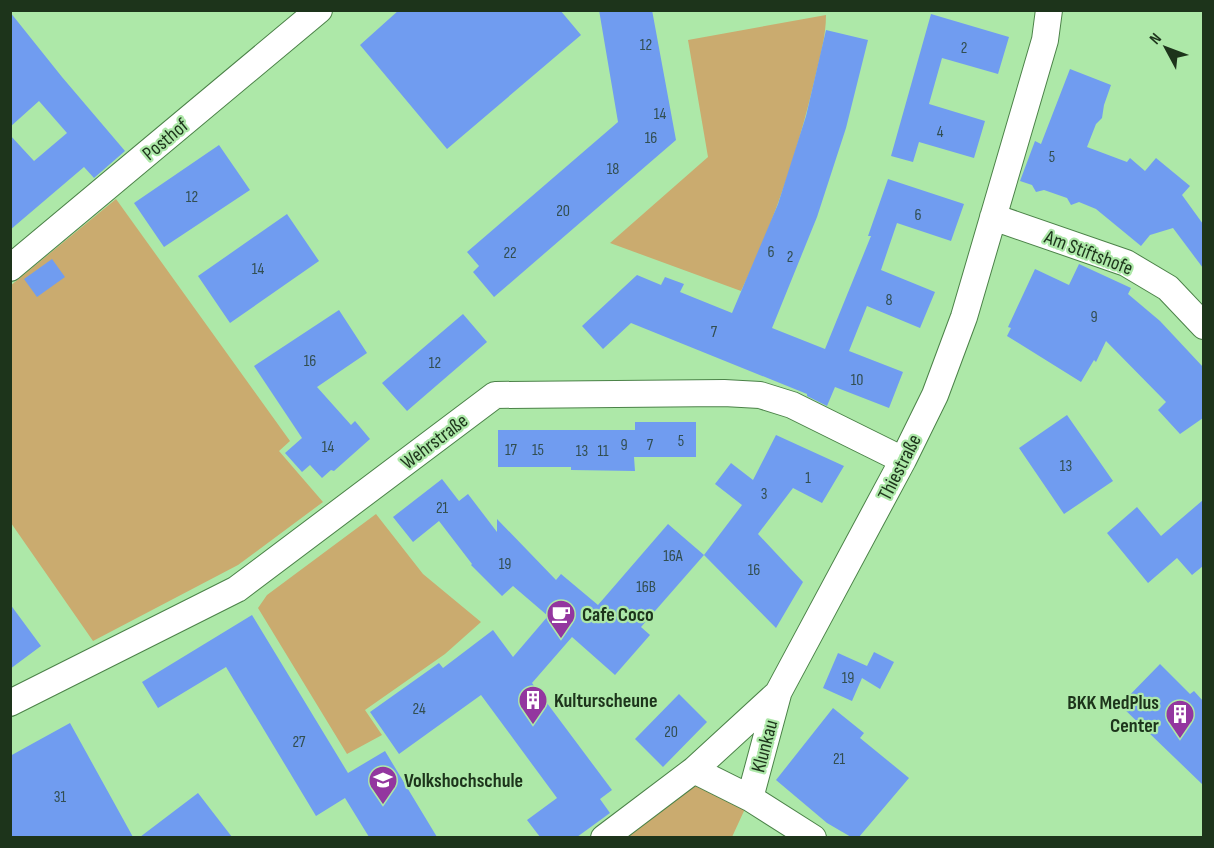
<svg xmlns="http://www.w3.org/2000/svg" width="1214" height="848" font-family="'Sofia Sans Condensed',sans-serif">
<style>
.green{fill:#caab6f}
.building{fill:#709cf0}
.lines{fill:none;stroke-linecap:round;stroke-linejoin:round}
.minor-casing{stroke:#4b8248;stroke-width:28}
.minor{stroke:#fff;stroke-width:26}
.labels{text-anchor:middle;stroke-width:4.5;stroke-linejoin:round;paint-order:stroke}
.number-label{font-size:16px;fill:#324e50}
.street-label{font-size:20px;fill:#1d341b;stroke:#ade8a8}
.poi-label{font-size:20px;font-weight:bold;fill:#1d341b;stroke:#ade8a8;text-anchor:start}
</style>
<rect width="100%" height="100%" fill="#ade8a8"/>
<path class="green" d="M826,15c0,21 -6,42 -11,63 -17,73 -41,145 -74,213l-131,-48 98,-86 -20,-117z
M116,199l174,242 -11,10 44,51 -85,63 -145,76 -82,-118 -1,-237z
M376,514l47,60 58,48 -36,32 -80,56 17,25 -35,19 -89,-146 9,-13z
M694,770l56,28 -18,39 -128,1z"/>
<path class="building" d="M399,10h161l21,25 -134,114 -87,-104z
M599,10h53l24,130 -182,157 -21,-25 6,-6 -12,-14 151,-130z
M10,12l52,65 63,74 -31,27 -10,-11 -74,63v-95l24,26 33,-28 -28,-32 -29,26z
M931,14l78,23 -11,37 -56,-16 -13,46 56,17 -11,37 -55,-16 -6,20 -22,-6z
M826,30l42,10 -22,88 -29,89 -45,111 53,21 46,-113h-3l20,-57 76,25 -13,37 -54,-18 -16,47 54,22 -15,36 -53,-22 -18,45 54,21 -14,36 -54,-21 -8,19 -20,-10v-2l-176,-71 -28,26 -21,-23 55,-51 24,10 4,-8 19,7 -4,8 52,21 46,-109 28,-88z
M1070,69l41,16 -7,20 -2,13 -6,6 -9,23 40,15 3,-4 15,13 11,-13 34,28 -8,9 21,29v44l-30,-40 -23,7 -9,11 -45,-37 -17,-7 -8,3 -4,-7 -23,-8 -8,2 -4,-7 -12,-4 15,-40 6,3z
M219,145l31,45 -86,57 -30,-44z
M287,214l32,47 -89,62 -32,-47z
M52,259l13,18 -28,20 -13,-18z
M1079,264l52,24 -3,6 32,27 43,46v51l-23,16 -22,-24 8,-8 -60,-61 -10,21 -2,-2 -13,22 -74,-46 4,-8 -3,-1 27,-58 34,16z
M339,310l28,43 -50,34 34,38 4,-4 15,18 -36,32 -3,-1 -9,8 -12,-13 -8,7 -17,-19 17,-15 -48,-72z
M463,314l24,28 -80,69 -25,-28z
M1067,415l46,66 -49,33 -45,-66z
M635,422h61v35h-62l1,14 -64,-1v-3h-73v-37h137z
M776,435l68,31 -22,37 -29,-15 -35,46 45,48 -27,46 -72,-73 38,-50 -27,-21 16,-21 22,17z
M442,479l17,22 9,-7 29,38v-13l59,61 5,-6 37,31 70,-81 36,31 -63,72 9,8 -35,40 -43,-38 -40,46 80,107 -12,9 10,14 -33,24h-37l-13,-17 30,-22 -76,-103 -82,59 -29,-42 69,-49 4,5 50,-38 20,27 35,-41 -35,-30 -11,10 -31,-31 1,-1 -33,-43 -26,21 -20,-25z
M1203,500v66l-11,9 -15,-17 -29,25 -41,-50 30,-26 24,29z
M10,604l31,42 -31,23z
M252,615l96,158 37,-22 52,86h-68l-24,-39 -29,18 -90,-149 -68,41 -16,-26z
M874,652l20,10 -14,27 -18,-11 -10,23 -29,-13 15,-35 29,13z
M1160,664l30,30 4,-3 9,10v84l-83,-80z
M679,694l28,28 -44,45 -28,-28z
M833,708l31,25 -4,5 49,40 -50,59h-8l-24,-14 -51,-43z
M70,723l63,114h-123v-81z
M198,793l34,44h-92z"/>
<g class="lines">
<g class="minor-casing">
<path id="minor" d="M993,217l133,46 42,25 36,38
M10,268l309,-258
M10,703l227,-114 258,-194 229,-2 36,2 32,10 111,55
M694,770l56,28 63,40
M750,798l28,-104
M604,838l90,-68 84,-77 125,-233 32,-65 29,-78 81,-277 4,-30"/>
</g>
<use href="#minor" class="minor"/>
</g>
<defs>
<g id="cafe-pin" transform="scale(1.5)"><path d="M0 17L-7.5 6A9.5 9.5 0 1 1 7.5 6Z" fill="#93369f" stroke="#ade8a8"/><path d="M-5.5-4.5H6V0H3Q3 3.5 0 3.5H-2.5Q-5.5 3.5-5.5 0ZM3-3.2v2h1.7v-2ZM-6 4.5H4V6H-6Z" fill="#fff"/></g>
<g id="building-pin" transform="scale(1.5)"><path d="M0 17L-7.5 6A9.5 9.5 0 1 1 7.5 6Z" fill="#93369f" stroke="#ade8a8"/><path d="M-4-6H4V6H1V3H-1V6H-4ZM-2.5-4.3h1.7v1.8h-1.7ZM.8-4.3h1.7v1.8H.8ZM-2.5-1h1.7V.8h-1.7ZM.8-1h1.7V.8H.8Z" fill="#fff"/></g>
<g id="university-pin" transform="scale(1.5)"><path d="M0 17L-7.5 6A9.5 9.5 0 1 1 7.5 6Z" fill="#93369f" stroke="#ade8a8"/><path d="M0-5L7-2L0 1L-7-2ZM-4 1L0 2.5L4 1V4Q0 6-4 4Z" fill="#fff"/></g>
</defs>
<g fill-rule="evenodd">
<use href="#cafe-pin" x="561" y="614"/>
<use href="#building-pin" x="533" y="700"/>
<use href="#building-pin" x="1180" y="714"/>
<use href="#university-pin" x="383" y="780"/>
</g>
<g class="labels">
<g class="number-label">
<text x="646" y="50">12</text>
<text x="964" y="53">2</text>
<text x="660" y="119">14</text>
<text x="940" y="137">4</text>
<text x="651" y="143">16</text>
<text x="1052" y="162">5</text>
<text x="613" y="174">18</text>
<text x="192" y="202">12</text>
<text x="563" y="216">20</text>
<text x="918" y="220">6</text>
<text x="771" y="257">6</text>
<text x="510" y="258">22</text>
<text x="790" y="262">2</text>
<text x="258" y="274">14</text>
<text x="889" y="305">8</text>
<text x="1094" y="322">9</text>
<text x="714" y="337">7</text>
<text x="310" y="366">16</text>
<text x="435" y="368">12</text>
<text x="857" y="385">10</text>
<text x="681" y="446">5</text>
<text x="624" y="450">9</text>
<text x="650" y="450">7</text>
<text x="328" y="452">14</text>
<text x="511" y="455">17</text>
<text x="538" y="455">15</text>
<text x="582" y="456">13</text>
<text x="603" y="456">11</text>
<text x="1066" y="471">13</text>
<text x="808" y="483">1</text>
<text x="764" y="499">3</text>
<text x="442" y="513">21</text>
<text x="673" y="561">16A</text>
<text x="505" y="569">19</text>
<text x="754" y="575">16</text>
<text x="646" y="592">16B</text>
<text x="848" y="683">19</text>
<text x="419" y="714">24</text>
<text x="671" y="737">20</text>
<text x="299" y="747">27</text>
<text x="839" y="764">21</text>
<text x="60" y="802">31</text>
</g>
<g class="street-label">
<text transform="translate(165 139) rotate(-40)" y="7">Posthof</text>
<text transform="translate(1089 252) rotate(21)" y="7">Am Stiftshofe</text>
<text transform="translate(434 441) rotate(-37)" y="7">Wehrstraße</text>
<text transform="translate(899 467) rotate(-63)" y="7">Thiestraße</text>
<text transform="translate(764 746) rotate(-75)" y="7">Klunkau</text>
</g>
<g class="poi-label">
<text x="582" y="621">Cafe Coco</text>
<text x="554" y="707">Kulturscheune</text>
<text x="1159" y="709" text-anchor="end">BKK MedPlus<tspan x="1159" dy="23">Center</tspan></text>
<text x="404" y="787">Volkshochschule</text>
</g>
</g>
<rect width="1214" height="848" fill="none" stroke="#1d341b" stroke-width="24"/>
<g transform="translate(1166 48) rotate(311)" stroke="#ade8a8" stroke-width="4.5" paint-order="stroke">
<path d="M0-4.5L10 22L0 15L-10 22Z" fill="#1d341b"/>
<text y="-9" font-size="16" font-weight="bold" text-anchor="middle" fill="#1d341b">N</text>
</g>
</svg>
